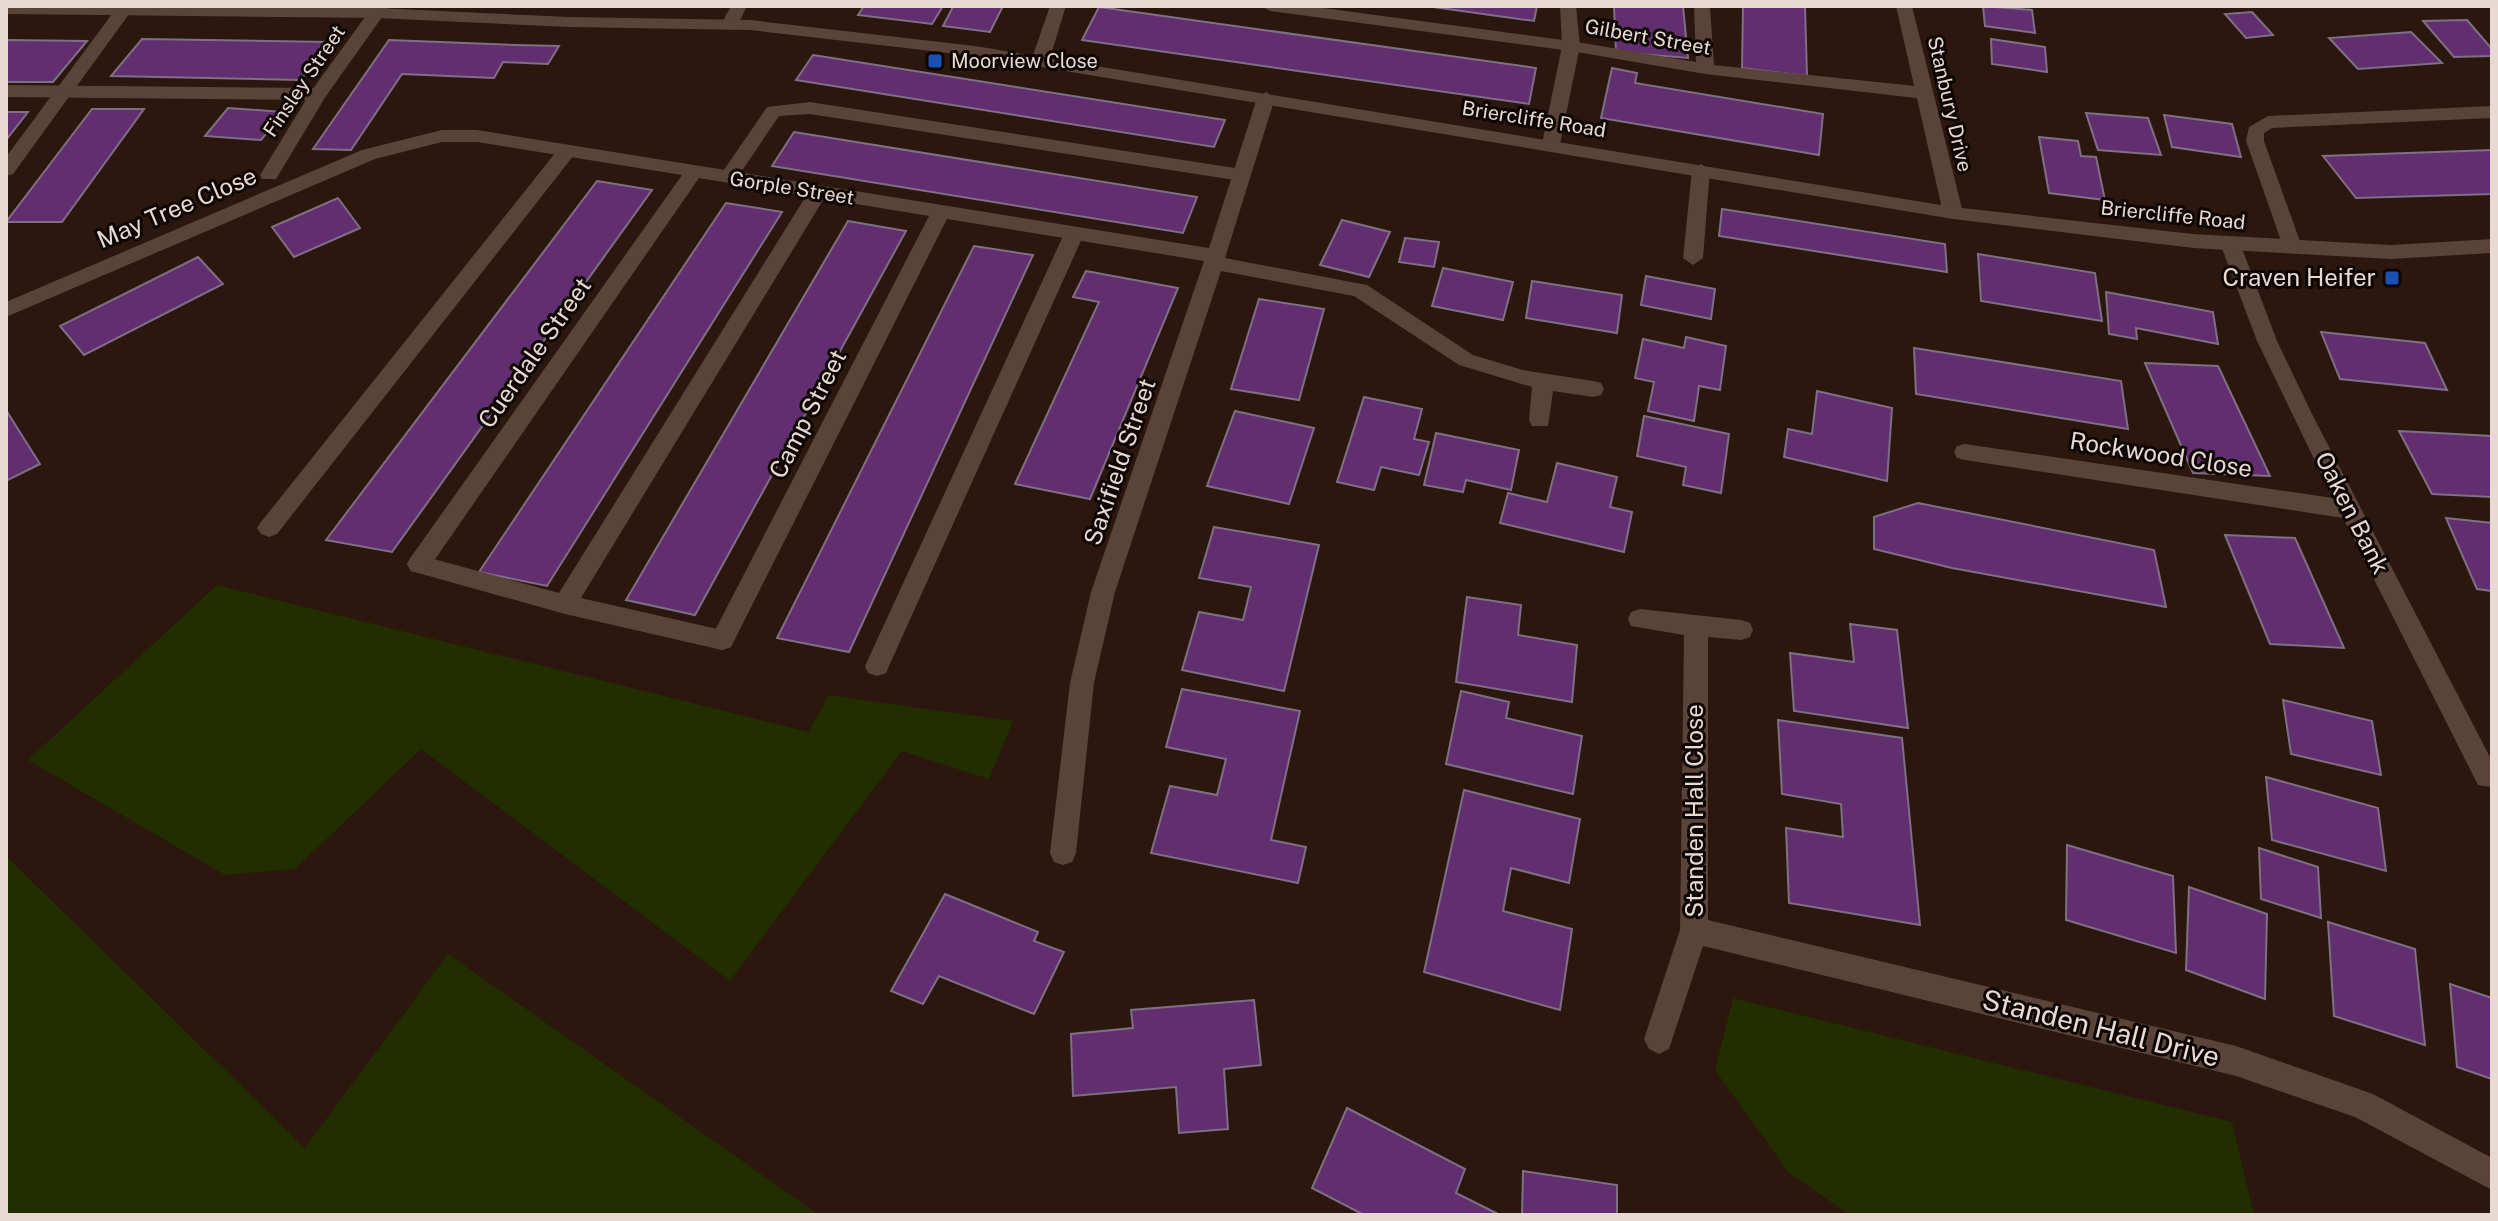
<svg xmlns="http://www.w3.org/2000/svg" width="2498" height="1221" font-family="'Public Sans',sans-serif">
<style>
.green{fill:#222d00}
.building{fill:#612f70;stroke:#7f6f84;stroke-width:2}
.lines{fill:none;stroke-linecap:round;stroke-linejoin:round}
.lane{fill:#5a4338;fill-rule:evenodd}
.street{fill:#5a4338;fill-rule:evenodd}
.secondary{fill:#5a4338;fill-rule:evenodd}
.transit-dot{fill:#1a4fb4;stroke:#0d0603;stroke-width:3}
.labels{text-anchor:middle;stroke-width:6;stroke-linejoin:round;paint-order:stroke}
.far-street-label{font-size:20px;fill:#e8dad3;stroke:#0d0603}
.far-poi-label{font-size:20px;fill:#e8dad3;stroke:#0d0603;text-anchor:start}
.street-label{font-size:24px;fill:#e8dad3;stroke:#0d0603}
.poi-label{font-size:24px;fill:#e8dad3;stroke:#0d0603;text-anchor:end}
.near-street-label{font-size:28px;fill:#e8dad3;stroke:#0d0603}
</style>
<rect width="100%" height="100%" fill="#2b170d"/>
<path class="green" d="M217,585l592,147 19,-37 185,26 -24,58 -87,-28 -172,230 -309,-232 -126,120 -70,6 -197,-115z
M6,856l299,292 143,-194 371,261h-813z
M1733,998l499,124 22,93h-404l-61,-42 -74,-103z"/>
<path class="building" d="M864,6h79l-11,18 -74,-9z
M963,6h40l-13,26 -47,-6 10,-19z
M1426,6h111l-3,15z
M1614,6h69l5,52 -72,-6z
M1743,6h62l2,70 -65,-8z
M1983,6l49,4 3,23 -50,-7z
M1099,7l437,61 -7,36 -447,-64z
M2252,12l21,23 -27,3 -21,-24z
M2467,20l25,29v7l-38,1 -31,-36z
M2411,32l31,31 -84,6 -29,-31z
M142,39l185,3 -26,38 -190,-4z
M1991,39l54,8 2,25 -55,-8z
M6,40l81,1 -34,41h-47z
M389,40l126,5 44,1 -11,18 -45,-2 -9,16 -92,-4 -51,76 -38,-1z
M813,55l412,65 -11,27 -418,-67z
M1612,68l25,5 -2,10 188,31 -4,41 -218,-37z
M228,108l56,4 -23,28 -56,-4z
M92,109h52l-82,113h-56z
M6,112h22l-22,28z
M2086,113l62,5 13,37 -63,-5z
M2164,115l68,9 9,33 -69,-10z
M794,132l403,65 -14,36 -411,-67z
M2039,137l39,4 3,15 15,1 9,43 -56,-7z
M2492,150v44l-136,4 -33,-42z
M597,181l55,9 -260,362 -66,-12z
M338,198l22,30 -66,29 -22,-30z
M726,203l56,9 -235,374 -68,-14z
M1722,209l223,35 2,28 -228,-36z
M1342,220l48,12 -21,45 -49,-12z
M848,221l58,10 -211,384 -69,-15z
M1405,238l34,4 -5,25 -35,-5z
M974,246l59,9 -184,397 -72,-14z
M1978,254l117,19 7,48 -121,-20z
M198,257l25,27 -139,71 -24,-29z
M1443,268l70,14 -10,38 -71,-14z
M1086,271l92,17 -88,211 -75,-15 84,-182 -26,-5z
M1646,276l69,13 -4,30 -70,-14z
M1532,281l90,14 -5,38 -91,-15z
M2106,292l107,20 5,32 -82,-16 1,11 -28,-5z
M1259,299l65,10 -25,91 -68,-11z
M2321,332l104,11 22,47 -107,-11z
M1686,337l40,9 -6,44 -21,-4 -5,35 -46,-10 6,-29 -19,-4 8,-39 41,9z
M1914,348l207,33 7,48 -212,-35z
M2145,363l73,3 52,110 -77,-3z
M1817,391l75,17 -5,73 -103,-24 4,-28 24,5z
M1364,397l58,12 -8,30 15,3 -10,33 -38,-8 -7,23 -37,-8z
M6,410l34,54 -34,17z
M1235,411l79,17 -25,76 -82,-18z
M1644,416l85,18 -8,59 -38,-8 3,-18 -49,-11z
M2399,431l93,5v61l-60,-3z
M1436,433l83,17 -8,40 -45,-10 -3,12 -39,-7z
M1557,463l60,14 -7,30 22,5 -8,40 -124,-29 8,-30 39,9z
M1918,503l236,47 12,57 -214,-39 -78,-19v-32z
M2446,518l46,5v68l-15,-2z
M1214,527l105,18 -35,146 -102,-21 17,-58 44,8 8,-33 -52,-9z
M2225,535l70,3 49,110 -74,-4z
M1467,597l54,8 -3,30 59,10 -5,57 -116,-20z
M1850,624l47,6 11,98 -114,-17 -4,-58 64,9z
M1182,689l118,22 -29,129 35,7 -8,36 -147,-30 19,-67 47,9 9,-36 -60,-12z
M1461,691l48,11 -3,16 76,18 -9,58 -127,-30z
M2283,700l89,21 9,54 -90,-21z
M1778,720l124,18 18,187 -131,-22 -3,-75 57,9 -2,-33 -59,-10z
M2266,777l112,31 8,63 -114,-31z
M1464,790l116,29 -11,64 -58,-15 -8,43 69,18 -12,81 -136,-38z
M2067,845l106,31 3,77 -110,-33z
M2259,848l59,19 3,51 -60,-19z
M2189,887l78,27 -2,85 -79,-29z
M945,894l93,38 -4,9 30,11 -30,62 -95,-38 -16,28 -32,-13z
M2328,922l87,27 10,96 -91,-29z
M2450,984l42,14v81l-35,-12z
M1254,1000l7,65 -37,4 4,60 -49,4 -3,-46 -103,9 -2,-62 62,-6 -2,-18z
M1347,1108l118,61 -9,24 44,22h-136l-52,-27z
M1523,1171l94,14v30h-95z"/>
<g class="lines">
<path class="lane" d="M731,6h16l-11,23 -6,1 -9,-5z
M1262,6h46l263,35 125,21 -2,-56h16l4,59 211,22 9,6 -9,6 -220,-25 -134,-23 -301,-40z
M6,85l312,3 9,6 -9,6 -312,-3z
M810,102l431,67 9,6 -9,6 -431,-67 -31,2 -44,65h-14l-2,-4 48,-70z
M2492,106v12l-220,10 -8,5v8l38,106 -3,5h-14l-39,-111 3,-14 19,-11z
M567,145l9,6 -2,4 -297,379 -8,3 -8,-3 -4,-6 4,-6 299,-375z
M1701,164l9,6 -7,88 -10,7 -10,-7 9,-88z
M818,186l10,6 -247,406 141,32 9,3 3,7 -3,7 -9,3 -157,-36 -154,-43 -4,-7 4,-7 8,-2 140,38 252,-405z
M1074,227l10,7 -195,432 -3,7 -9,3 -9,-3 -3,-7 199,-432z"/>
<path class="street" d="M118,6h12l2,4 -119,164 -7,2v-19z
M373,6h17l-64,90 -50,83h-14l-2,-4 52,-85z
M1050,6h16l-17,55 -9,5 -9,-5z
M1560,6h16l4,40 -20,98 -9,6 -9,-6 20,-98z
M1896,6h16l51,207 -3,5h-14l-3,-5z
M1266,92l9,6 -50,160 142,27 106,70 50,15 70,11 8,2 3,6 -3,6 -8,2 -40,-6 -5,35h-16l-3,-6 3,-33 -73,-22 -105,-69 -133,-25 -106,321 -21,91 -18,170 -4,9 -9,3 -9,-3 -4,-9 20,-170 21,-91 113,-331 -257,-42 -216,428 -9,3 -9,-3 -3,-7 219,-424 -230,-38 -272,393 -8,2 -8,-2 -4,-7 4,-7 271,-382 -205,-33h-35l-67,17 -369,158v-15l356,-152 80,-20h35l732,118 48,-150z
M2230,236l10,7 37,98 36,75 179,345v26l-14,-2 -135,-267 -378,-58 -8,-2 -3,-6 3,-6 8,-2 368,54 -76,-157 -37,-98z
M1640,609l101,11 9,3 3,7 -3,7 -9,3 -33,-3v283l528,126 137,48 119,64v32l-137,-73 -119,-41 -533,-130 -34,103 -10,5 -10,-5 -5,-10 36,-109 4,-295 -53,-9 -3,-7 3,-7z"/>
<path class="secondary" d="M6,6l371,2 192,9 181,3 225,26 978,161 240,27 198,11 101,-6v14l-101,6 -198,-11 -240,-29 -978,-163 -225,-26 -181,-3 -192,-9 -371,-4z"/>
</g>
<g class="transit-dot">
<rect x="927" y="53" width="16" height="16" rx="4"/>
<rect x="2384" y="270" width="16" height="16" rx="4"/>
</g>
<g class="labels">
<g class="far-street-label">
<text transform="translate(1648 37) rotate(10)" y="7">Gilbert Street</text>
<text transform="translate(304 81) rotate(-56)" y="7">Finsley Street</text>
<text transform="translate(1950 104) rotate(77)" y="7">Stanbury Drive</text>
<text transform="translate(1534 119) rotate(9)" y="7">Briercliffe Road</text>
<text transform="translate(792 188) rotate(9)" y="7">Gorple Street</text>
<text transform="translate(2173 215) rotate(6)" y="7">Briercliffe Road</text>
</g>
<g class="far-poi-label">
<text x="951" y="68">Moorview Close</text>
</g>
<g class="street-label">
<text transform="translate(177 208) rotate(-23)" y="8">May Tree Close</text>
<text transform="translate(535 353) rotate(-55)" y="8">Cuerdale Street</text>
<text transform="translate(808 414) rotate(-63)" y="8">Camp Street</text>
<text transform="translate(2161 455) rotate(9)" y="8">Rockwood Close</text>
<text transform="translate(1120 462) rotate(-71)" y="8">Saxifield Street</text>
<text transform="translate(2352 513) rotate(63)" y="8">Oaken Bank</text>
<text transform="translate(1695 811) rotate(-90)" y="8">Standen Hall Close</text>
</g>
<g class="poi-label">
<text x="2376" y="286">Craven Heifer</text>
</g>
<g class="near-street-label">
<text transform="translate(2101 1028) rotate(14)" y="10">Standen Hall Drive</text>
</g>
</g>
<rect width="2498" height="1221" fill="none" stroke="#e8dad3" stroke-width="16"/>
</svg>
